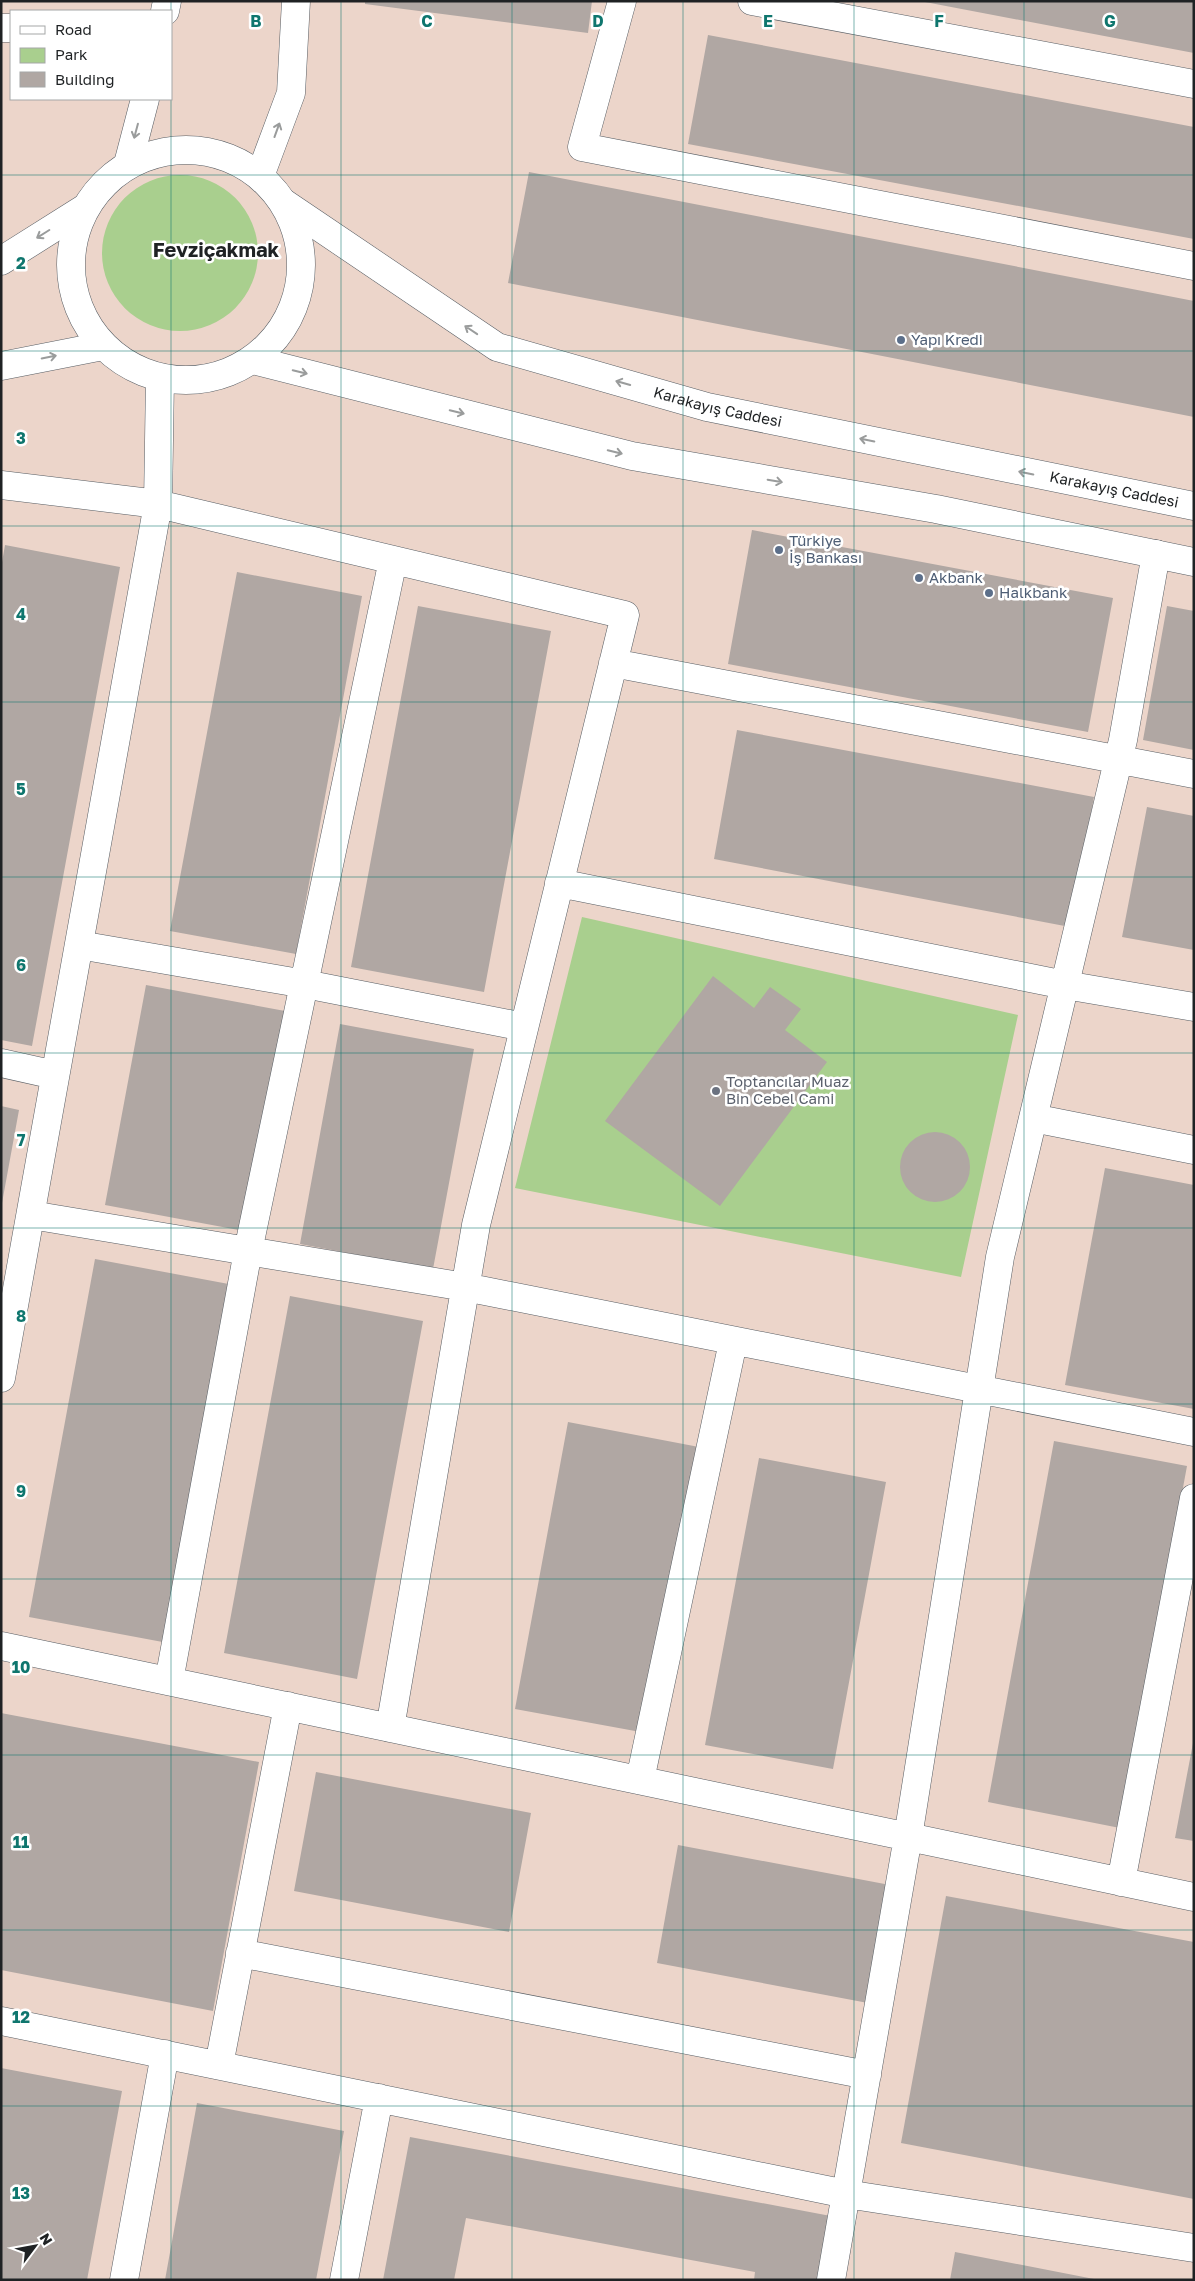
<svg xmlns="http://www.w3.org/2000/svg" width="1195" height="2281" font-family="'Golos Text',sans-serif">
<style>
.industrial{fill:#ecd5ca;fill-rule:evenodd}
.green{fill:#a9cf8e}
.building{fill:#b0a7a3}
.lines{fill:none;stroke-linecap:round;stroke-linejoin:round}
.minor-casing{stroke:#575d63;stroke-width:29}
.secondary-casing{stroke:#575d63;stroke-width:29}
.minor{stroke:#fff;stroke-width:28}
.secondary{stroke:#fff;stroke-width:28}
.oneway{stroke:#9a9c9c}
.grid{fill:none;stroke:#0f766e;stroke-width:1;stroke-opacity:0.55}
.service-dot{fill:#5c6f8a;stroke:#fff;stroke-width:2}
.worship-dot{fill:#6b7280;stroke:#fff;stroke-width:2}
.labels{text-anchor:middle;stroke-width:5;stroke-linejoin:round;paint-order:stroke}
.service-label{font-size:15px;fill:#4e5e75;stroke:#fff;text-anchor:start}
.street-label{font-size:15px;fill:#1f2224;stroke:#fff}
.worship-label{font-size:15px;fill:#5b616d;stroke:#fff;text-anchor:start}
.district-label{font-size:20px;font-weight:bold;fill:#1f2224;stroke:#fff}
.grid-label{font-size:16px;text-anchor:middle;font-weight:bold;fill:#0f766e;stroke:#fff;stroke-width:5;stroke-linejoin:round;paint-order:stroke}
</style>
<rect width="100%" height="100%" fill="#dee5ed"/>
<path class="industrial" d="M1,1h1193v2279h-1193zM11,11h160v88h-160z"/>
<path class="green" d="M102 253a78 78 0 1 1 156 0a78 78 0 1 1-156 0Z
M582,917l436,98 -57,262 -446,-89z"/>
<path class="building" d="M365,1h227l-4,32 -223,-29z
M925,1h269v52l-269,-51z
M708,35l486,92v112l-506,-95z
M529,172l665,129v116l-686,-134z
M752,530l361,68 -25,134 -360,-68z
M5,545l115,22 -88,479 -31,-6v-472z
M237,572l125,24 -66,358 -126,-23z
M418,606l133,25 -67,361 -133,-25z
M1167,606l27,5v139l-51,-10z
M737,730l357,67 -24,130 -356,-68z
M1147,807l47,9v134l-72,-13z
M713,976l41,32 16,-21 31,22 -16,21 42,32 -107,144 -115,-85z
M146,985l139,26 -41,220 -139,-26z
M340,1024l134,25 -41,220 -133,-25z
M1,1106l18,4 -17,93h-1z
M900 1167a35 35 0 1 1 70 0a35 35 0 1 1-70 0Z
M1105,1168l89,17v224l-129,-24z
M95,1259l139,26 -66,358 -139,-26z
M290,1296l133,25 -66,358 -133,-26z
M568,1422l131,25 -53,286 -131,-24z
M1054,1441l133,25 -67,362 -132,-26z
M759,1458l127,24 -53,287 -128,-24z
M1,1713l258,49 -46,249 -212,-41z
M1193,1743h1v98l-19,-3z
M316,1772l215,41 -22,119 -215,-41z
M678,1845l212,40 -22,118 -211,-40z
M946,1896l248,46v257l-293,-56z
M1,2068l121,23 -35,189h-86z
M197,2103l147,28 -28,149h-151z
M410,2137l426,80 -11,63h-71l1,-8 -289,-54 -12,62h-71z
M955,2252l139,27v1h-144z"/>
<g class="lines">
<g class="minor-casing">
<path id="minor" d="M622,1l-40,146 612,119
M752,1l442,83
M165,11l2,-10
M1,28h10
M128,164l17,-65
M260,176l31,-83 5,-92
M1,485l157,19 467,111 -149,610 -86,503
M613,663l581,111
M559,883l506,102 129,22
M79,945l226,39 219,43
M1,1063l54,12
M1033,1118l161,32
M31,1215l434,72 729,145
M1,1378l157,-874 2,-126
M1,1646l1193,251
M169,1681l79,-430 145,-691
M640,1780l93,-438
M1121,1882l73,-384
M240,1953l627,122
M1,2021l845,173 348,54
M219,2065l69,-359
M124,2280l41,-226
M344,2280l35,-182
M831,2280l77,-443 92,-580 123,-517 33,-186"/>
</g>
<g class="secondary-casing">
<g id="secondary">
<circle cx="186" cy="265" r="115"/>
<path id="s1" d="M284,203l213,144 210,60 487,99"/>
<path d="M1,261l84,-53"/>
<path d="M253,360l379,96 304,53 258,53"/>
<path d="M1,366l102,-20"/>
</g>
</g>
<use href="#minor" class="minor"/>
<use href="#secondary" class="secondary"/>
</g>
<defs><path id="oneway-shaft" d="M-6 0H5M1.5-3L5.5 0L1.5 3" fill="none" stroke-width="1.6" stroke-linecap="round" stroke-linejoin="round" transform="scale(1.25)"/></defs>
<g class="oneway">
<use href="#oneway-shaft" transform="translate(277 130) rotate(-70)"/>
<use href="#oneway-shaft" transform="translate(136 131) rotate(105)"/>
<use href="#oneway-shaft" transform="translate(43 234) rotate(148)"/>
<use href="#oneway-shaft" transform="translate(471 330) rotate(-146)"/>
<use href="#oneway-shaft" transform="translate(49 357) rotate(-11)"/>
<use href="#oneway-shaft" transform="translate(300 372) rotate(14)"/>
<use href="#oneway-shaft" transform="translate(623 383) rotate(-164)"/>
<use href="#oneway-shaft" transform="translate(457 412) rotate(14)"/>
<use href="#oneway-shaft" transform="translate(867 440) rotate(-168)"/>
<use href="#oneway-shaft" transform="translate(615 452) rotate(14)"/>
<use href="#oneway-shaft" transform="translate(1026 473) rotate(-168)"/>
<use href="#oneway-shaft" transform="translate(775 481) rotate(10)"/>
</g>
<path class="grid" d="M171,1v10M341,1v2279M512,1v2279M683,1v2279M854,1v2279M1024,1v2279M171,99v2181M1,175h1193M1,351h1193M1,526h1193M1,702h1193M1,877h1193M1,1053h1193M1,1228h1193M1,1404h1193M1,1579h1193M1,1755h1193M1,1930h1193M1,2106h1193"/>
<g class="service-dot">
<circle cx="901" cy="340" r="5"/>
<circle cx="779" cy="550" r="5"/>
<circle cx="919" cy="578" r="5"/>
<circle cx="989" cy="593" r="5"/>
</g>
<circle class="worship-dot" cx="716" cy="1091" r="5"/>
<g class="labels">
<g class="service-label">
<text x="911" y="345">Yapı Kredi</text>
<text x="789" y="546">Türkiye<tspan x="789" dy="17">İş Bankası</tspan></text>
<text x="929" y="583">Akbank</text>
<text x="999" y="598">Halkbank</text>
</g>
<g class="street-label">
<text dy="5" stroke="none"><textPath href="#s1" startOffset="486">Karakayış Caddesi</textPath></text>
<text dy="5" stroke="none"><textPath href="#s1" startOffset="891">Karakayış Caddesi</textPath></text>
</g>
<g class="worship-label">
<text x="726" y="1087">Toptancılar Muaz<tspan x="726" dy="17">Bin Cebel Cami</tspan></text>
</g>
<g class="district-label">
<text x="216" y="257">Fevziçakmak</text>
</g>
</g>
<g class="grid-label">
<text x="256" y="27">B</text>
<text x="427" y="27">C</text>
<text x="598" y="27">D</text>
<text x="768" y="27">E</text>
<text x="939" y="27">F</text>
<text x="1110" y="27">G</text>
<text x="21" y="269">2</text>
<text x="21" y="444">3</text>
<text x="21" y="620">4</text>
<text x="21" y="795">5</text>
<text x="21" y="971">6</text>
<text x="21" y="1146">7</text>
<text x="21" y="1322">8</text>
<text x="21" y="1497">9</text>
<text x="21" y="1673">10</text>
<text x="21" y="1848">11</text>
<text x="21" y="2023">12</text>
<text x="21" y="2199">13</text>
</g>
<rect width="1195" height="2281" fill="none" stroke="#1f2224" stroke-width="5"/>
<rect x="10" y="10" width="162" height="90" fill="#ffffff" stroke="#a5a7a7"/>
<rect x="20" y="26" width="25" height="8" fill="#ffffff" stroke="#a5a7a7"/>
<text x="55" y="35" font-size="15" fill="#1f2224">Road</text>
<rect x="20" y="48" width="25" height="15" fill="#a9cf8e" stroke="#a5a7a7"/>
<text x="55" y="60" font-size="15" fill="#1f2224">Park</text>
<rect x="20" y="72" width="25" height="15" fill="#b0a7a3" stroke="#a5a7a7"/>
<text x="55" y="85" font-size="15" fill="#1f2224">Building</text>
<g transform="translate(35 2246) rotate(58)" stroke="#ffffff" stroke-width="4" paint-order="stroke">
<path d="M0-4L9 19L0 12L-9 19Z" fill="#1f2224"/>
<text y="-8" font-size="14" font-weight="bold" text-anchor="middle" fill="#1f2224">N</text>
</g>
</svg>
